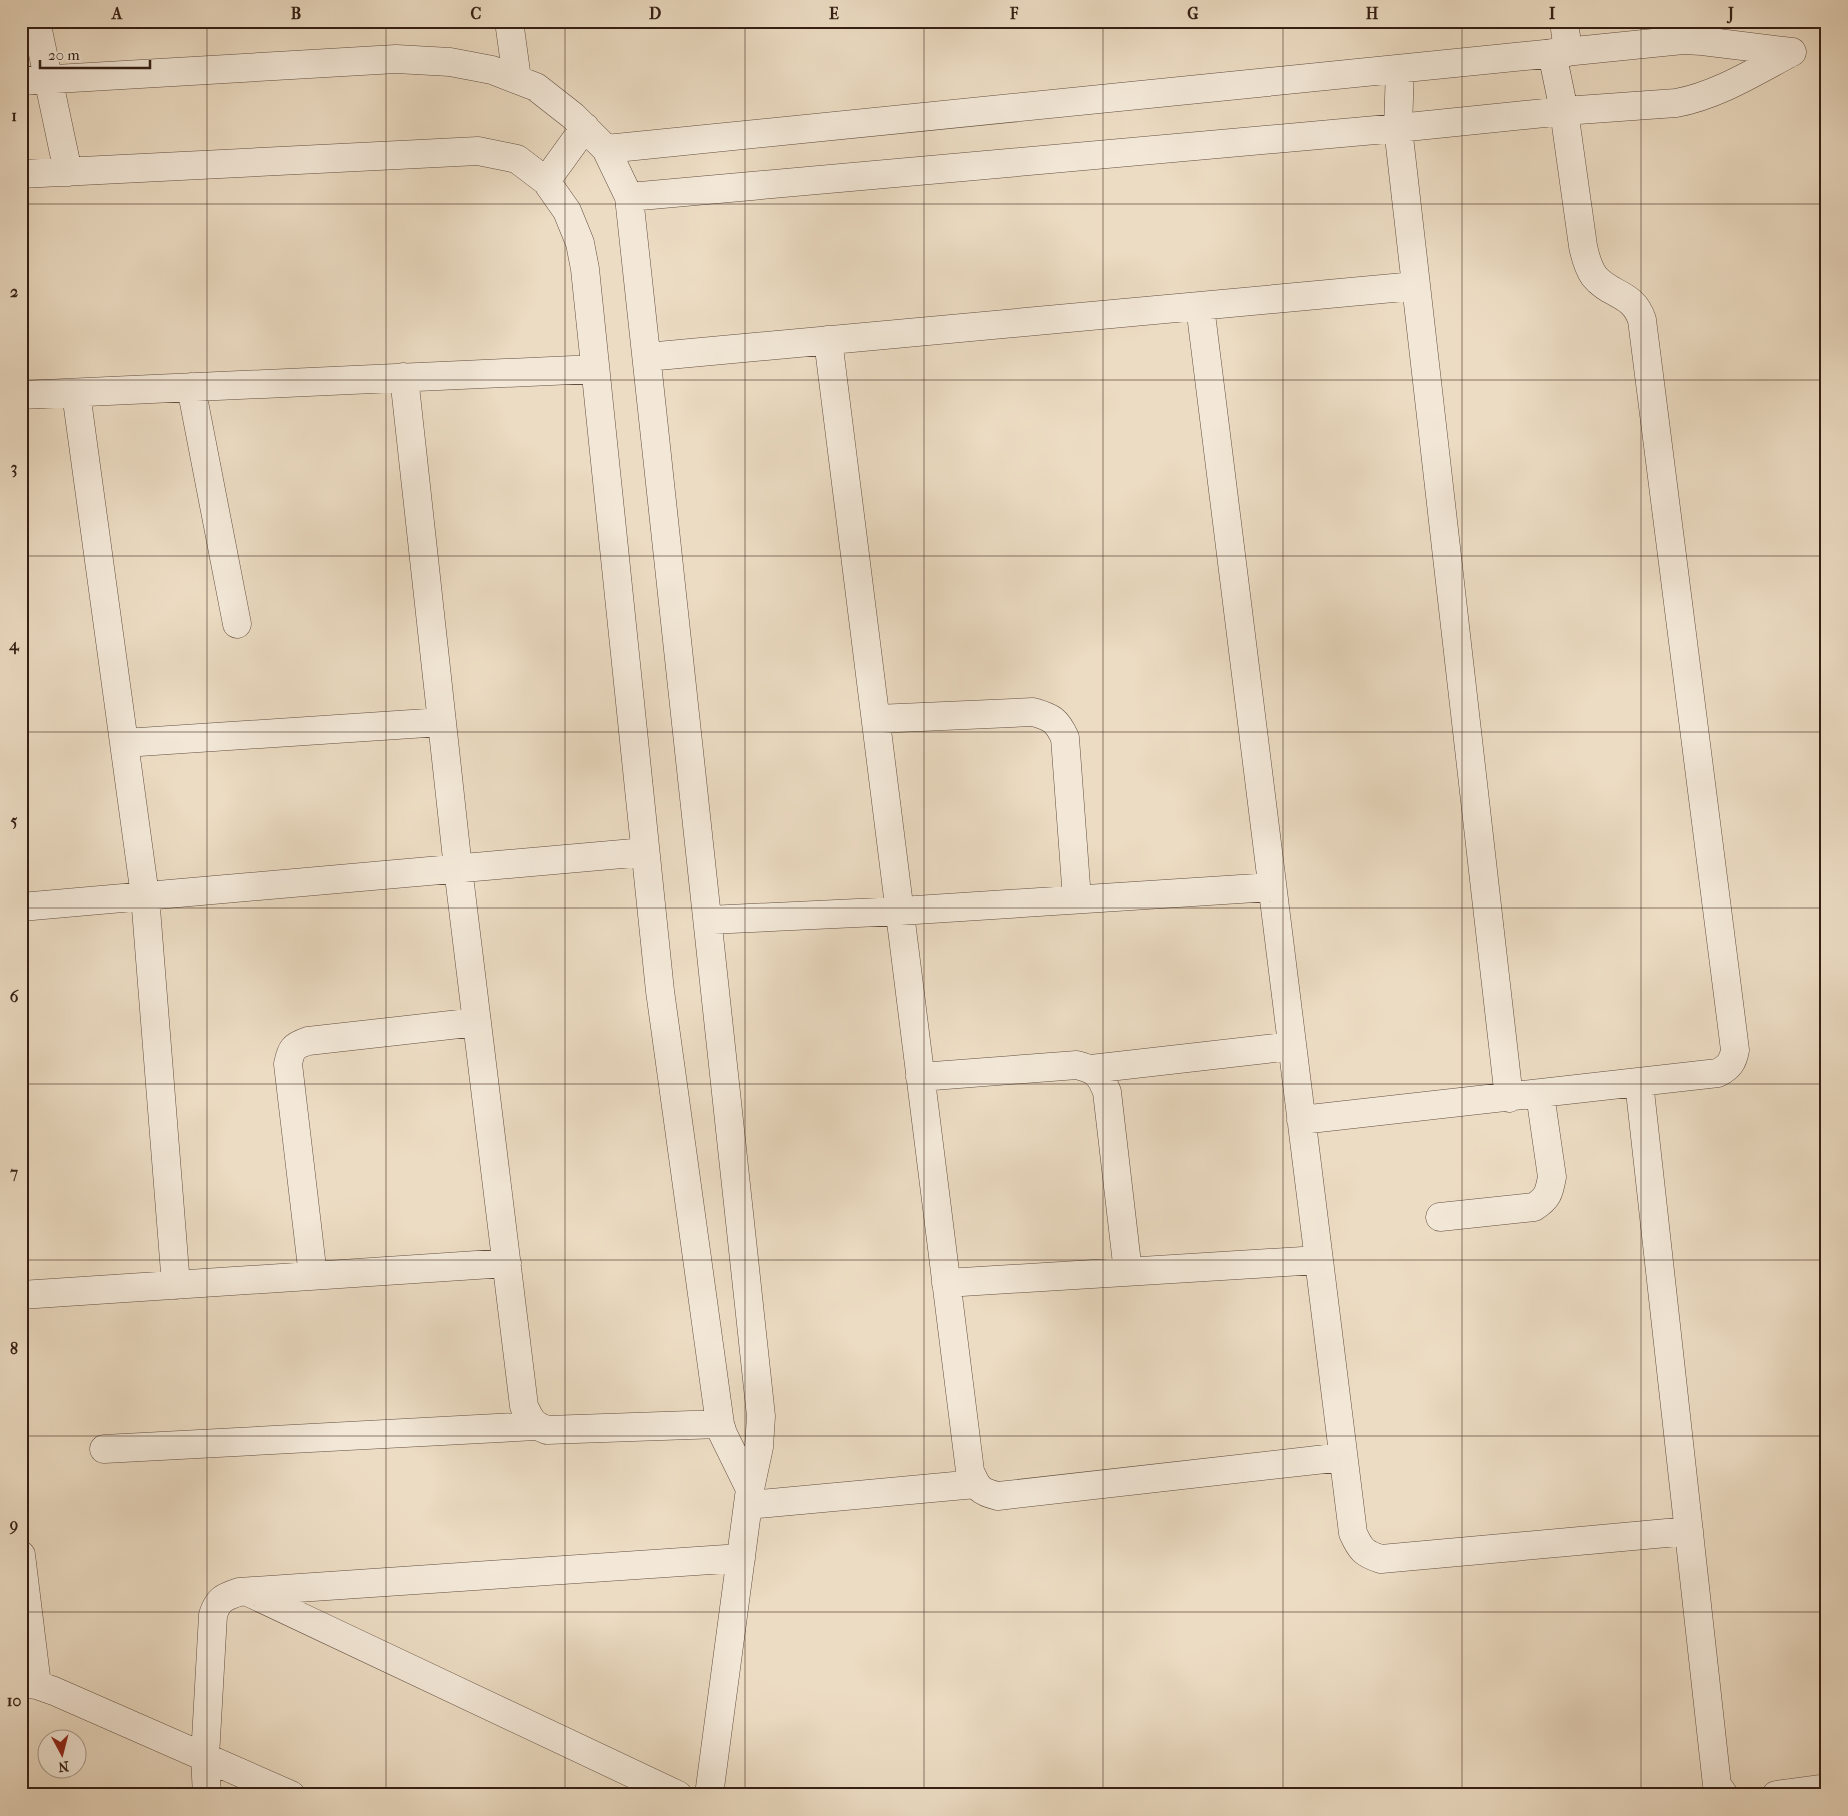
<svg xmlns="http://www.w3.org/2000/svg" width="1848" height="1816" font-family="'IM FELL French Canon',serif">
<style>
.lines{fill:none;stroke-linecap:round;stroke-linejoin:round}
.minor-casing{stroke:#624e40;stroke-width:29}
.minor{stroke:#f3e8d8;stroke-width:28}
.grid{fill:none;stroke:#341f14;stroke-width:1;stroke-opacity:0.55}
.neatline{fill:none;stroke:#341f14;stroke-width:2}
.grid-label{font-size:16px;text-anchor:middle;font-weight:bold;fill:#341f14}
</style>
<rect width="100%" height="100%" fill="#ecdcc3"/>
<filter id="stains"><feTurbulence type="fractalNoise" baseFrequency=".004" numOctaves="4"/><feColorMatrix values="0 0 0 0 .2 0 0 0 0 .09 0 0 0 0 .02 0 0 0 .5 -.17"/></filter>
<radialGradient id="worn" r=".72"><stop offset=".6" stop-color="#630" stop-opacity="0"/><stop offset="1" stop-color="#630" stop-opacity=".3"/></radialGradient>
<g class="lines">
<g class="minor-casing">
<path id="minor" d="M36,21l32,151
M509,21l8,58
M1564,21l4,31
M1400,69l-2,59 111,970
M21,81l375,-22 54,3 42,8 44,17 37,29 33,33 23,48 132,1219 -2,31 -9,42 -41,306
M606,149l1077,-109 19,1 90,11
M21,174l457,-23 39,8 29,22 21,30 13,32 5,26 75,722 60,433 3,10 27,55
M546,181l39,-54
M629,197l769,-69 166,-17 112,-8c42,-8 78,-31 116,-51
M1200,306l153,1227c7,16 11,21 28,26l308,-28
M828,340l142,1131c7,17 10,21 28,25l345,-39
M647,357l768,-71
M404,377l54,491 66,538c6,14 9,19 23,24l173,-6
M191,387l46,237
M76,393l69,503 31,389
M21,395l574,-26
M876,719l157,-7c18,5 24,8 32,26l12,161
M124,743l318,-21
M21,907l624,-55
M708,920l192,-9 372,-24
M1091,1069l201,-23
M920,1077l157,-12c19,5 23,9 30,27l21,180
M1639,1082l78,703 7,10
M1301,1120l417,-47c11,-6 15,-11 17,-23l-93,-730c-9,-28 -32,-24 -48,-44 -6,-9 -9,-20 -11,-30l-19,-135 -12,-58
M1440,1217l94,-10c14,-9 15,-14 18,-30l-12,-83
M313,1276l-25,-212c3,-15 5,-18 20,-23l169,-19
M946,1283l373,-23
M21,1295l486,-32
M104,1449l432,-23
M748,1505l228,-21
M21,1555l16,130
M250,1593l428,202
M21,1683l16,2 17,6 237,104
M207,1795l-2,-38 8,-142c5,-16 11,-18 26,-23l502,-34
M1776,1795l51,-7"/>
</g>
<use href="#minor" class="minor"/>
</g>
<path class="grid" d="M207,21v1774M386,21v1774M565,21v1774M745,21v1774M924,21v1774M1103,21v1774M1283,21v1774M1462,21v1774M1641,21v1774M21,204h1806M21,380h1806M21,556h1806M21,732h1806M21,908h1806M21,1084h1806M21,1260h1806M21,1436h1806M21,1612h1806"/>
<rect width="1848" height="1816" fill="none" stroke="#ecdcc3" stroke-width="55"/>
<g transform="translate(62 1754) rotate(173)"><circle r="24" fill="#f3e8d8" stroke="#a7988a"/>
<path d="M0-4L9 19L0 12L-9 19Z" fill="#8f2418"/>
<text y="-8" font-size="14" font-weight="bold" text-anchor="middle" fill="#341f14">N</text>
</g>
<path d="M40 60v8h110v-8" fill="none" stroke="#341f14" stroke-width="2.5"/>
<text x="48" y="60" font-size="15" fill="#341f14" stroke="#f3e8d8" stroke-width="4" paint-order="stroke">20 m</text>
<rect x="28" y="28" width="1792" height="1760" class="neatline"/>
<g class="grid-label">
<text x="117" y="19">A</text>
<text x="296" y="19">B</text>
<text x="476" y="19">C</text>
<text x="655" y="19">D</text>
<text x="834" y="19">E</text>
<text x="1014" y="19">F</text>
<text x="1193" y="19">G</text>
<text x="1372" y="19">H</text>
<text x="1552" y="19">I</text>
<text x="1731" y="19">J</text>
<text x="14" y="121">1</text>
<text x="14" y="297">2</text>
<text x="14" y="473">3</text>
<text x="14" y="650">4</text>
<text x="14" y="826">5</text>
<text x="14" y="1002">6</text>
<text x="14" y="1178">7</text>
<text x="14" y="1354">8</text>
<text x="14" y="1530">9</text>
<text x="14" y="1706">10</text>
</g>
<rect width="100%" height="100%" filter="url(#stains)"/>
<rect width="100%" height="100%" fill="url(#worn)"/>
</svg>
